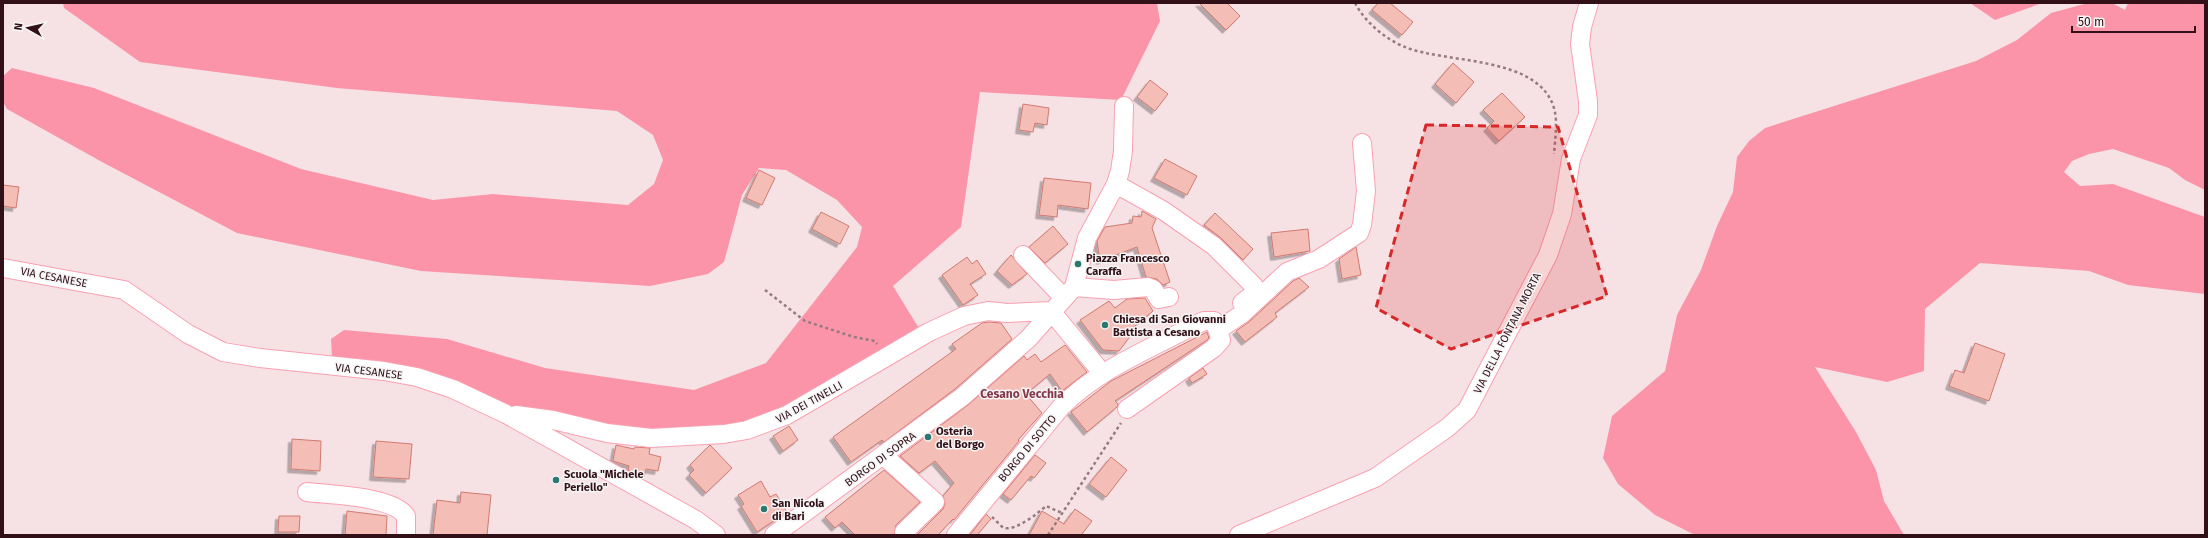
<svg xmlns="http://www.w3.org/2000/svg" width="2208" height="538" font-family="'Fira Sans',sans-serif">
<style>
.green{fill:#fb94a9}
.building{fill:#f4bdb5;stroke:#d07a70;filter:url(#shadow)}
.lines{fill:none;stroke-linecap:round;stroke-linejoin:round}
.minor-casing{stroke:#faa0b1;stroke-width:20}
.path{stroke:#957b80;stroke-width:2.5;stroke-dasharray:3 3;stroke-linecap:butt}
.minor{stroke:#fff;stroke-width:18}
.marked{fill:#d62828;fill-opacity:0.2;stroke:#d62828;stroke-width:3;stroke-dasharray:8 5;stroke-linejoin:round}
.poi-dot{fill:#2e7670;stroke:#f5f5f5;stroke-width:1.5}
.labels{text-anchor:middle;stroke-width:3;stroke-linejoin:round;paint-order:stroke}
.poi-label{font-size:11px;font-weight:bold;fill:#311018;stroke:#f5f5f5;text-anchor:start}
.street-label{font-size:11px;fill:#311018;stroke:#f5f5f5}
.neighbourhood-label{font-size:12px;font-weight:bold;fill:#85374a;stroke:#f5f5f5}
</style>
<defs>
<filter id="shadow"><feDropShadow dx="-3.5" dy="3.5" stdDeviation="0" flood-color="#0004"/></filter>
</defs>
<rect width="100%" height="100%" fill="#f6e2e5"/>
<path class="green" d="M63,3h1094l3,18 -39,79 -141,-8 -19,135 -68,59 27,44 -120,71 -41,19 -66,10 -86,-3 -100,-19 -175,-51 -1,-18 13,-9 103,9 98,29 149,22 72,-27 91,-116 5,-20 -25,-27 -51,-30 -27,-2 -17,27 -18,67 -16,12 -58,12 -229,-15 -184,-38 -135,-71 -95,-53 -4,-7v-26l9,-8 82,20 207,81 132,31 60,-6 135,11 26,-21 9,-24 -10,-25 -36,-24 -280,-23 -197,-26 -76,-54z
M1970,3h72l-47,17z
M2088,3h24l13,7 3,-7h77v187l-20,-10 -16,-12 -56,-19 -24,5 -17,7 -8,11 16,14 33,-2 92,33v77l-77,-9 -39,-14 -109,-8 -55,46 -1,62 -37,11 -72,-15 41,65 20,38 8,31 20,34h-209l-40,-20 -37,-31 -15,-26 9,-42 53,-45 12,-56 24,-45 16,-44 16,-34 4,-35 12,-16 16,-13 211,-67 41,-21 34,-27z"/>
<path class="building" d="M1199,3h28l13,13 -14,14z
M1378,3h12l23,19 -11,13 -30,-25z
M1453,63l21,19 -18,21 -21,-19z
M1150,80l18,14 -13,17 -18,-14z
M1502,93l23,24 -26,24 -12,-13 7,-7 -11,-11z
M1023,104l26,4 -2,17 -12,-2 -2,9 -14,-2z
M1165,159l32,17 -10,19 -33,-17z
M759,170l16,8 -13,27 -16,-7z
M1044,178l47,5 -3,26 -30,-4 -1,12 -18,-2z
M3,185l16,2 -3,21 -13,-2z
M1142,211l14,8 -4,9 18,54 -7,3 -6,-6 -11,-2 -9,-30 -37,14 -3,-20 8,-14 27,-4 1,-7 8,1z
M821,212l28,14 -9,18 -28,-15z
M1215,213l38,36 -10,11 -22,-22 -17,-13z
M1053,226l15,18 -23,19 -16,-16z
M1308,229l2,22 -36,6 -3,-24z
M1356,247l5,28 -19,4 -3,-20z
M1011,255l16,19 -15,11 -15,-14z
M967,257l5,7 5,-4 9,14 -16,10 8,11 -15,10 -21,-30z
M1299,278l10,9 -34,26 2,4 -32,25 -9,-11 13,-9 44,-41z
M1145,298l8,13 -23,19 -1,8 -10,13 -16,-1 -23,-30 29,-19 6,7 12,-9z
M989,322l12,1 11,16 -57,50 -71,53 -2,-2 -31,22 -18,-25 123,-88 -4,-5 30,-21z
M1207,332l2,6 -2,2 -92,61 3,3 -1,3 -30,25 -16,-20 40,-31z
M1975,343l30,11 -16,47 -40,-15 6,-16 9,3z
M1065,345l22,27 -25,19 -12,-17 -24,20 16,19 -24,27 1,1 -65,79 -1,-1 -15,16h-21l26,-26 2,-5 -2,-8 11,-13 -19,-22 -16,12 -19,-17 68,-51 56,-49 3,4 8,-6 6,8z
M1203,368l4,6 -15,9 -3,-5z
M789,426l9,14 -15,11 -10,-15z
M292,439l29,2 -1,30 -29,-2z
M376,441l36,3 -3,35 -36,-2z
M616,445l18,4 1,-2 15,1 -1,6 12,3 -3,14 -12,-2 -2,8 -16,-7 1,-4 -16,-5z
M710,445l22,23 -26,25 -17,-18 5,-5 -4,-5z
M1035,455l11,8 -12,15 -3,-2 -20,24 -8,-6z
M1111,457l16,13 -21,27 -17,-13z
M884,470l36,32 -24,23 -2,10h-39l-13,-13 -7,6 -10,-11z
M761,481l9,16 6,-3 11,18 -30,20 -16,-26 3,-2 -6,-9z
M461,492l30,3 -4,40h-54l4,-35 23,3z
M1075,509l17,12 -10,13 2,1h-55l13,-24 22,13z
M347,511l40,5 -1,19h-41z
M986,514l5,5 -14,16h-7z
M279,516h21l-1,16h-21z"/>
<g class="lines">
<g class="minor-casing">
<path id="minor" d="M1116,184l48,27 50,35 40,40 1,7 -13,10
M1023,255l41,43
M3,268l121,22 64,44 35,18 37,6 124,13 33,6 36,12 53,25 190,106 20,15
M1074,287l40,3 34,-3 5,2 6,10 10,-2
M1051,311l52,63
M1218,330l24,-16 45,-42 32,-13 40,-26 3,-8 4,-34 -4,-48
M1127,409l87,-61 7,-8 -7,-19
M516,415l37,5 54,13 44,5 73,-4 23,-4 40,-15 142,-83 35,-16 24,-5 19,2 44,-2
M884,456l51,46 -31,30 3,3
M307,492c24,3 85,4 99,24v19
M774,535l188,-138 66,-58 46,-52 13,-49 29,-54 4,-13 3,-20 1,-45
M956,535l105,-128c35,-36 84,-56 128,-79l15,-7h10
M1239,535l136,-57 72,-50 20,-18 81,-155 14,-41 9,-55 17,-44v-14l-8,-57 2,-17 7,-24"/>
</g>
<path class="path" d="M1355,3c10,19 30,36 50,44 41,17 133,8 149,61 4,14 1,32 0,46
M765,290l40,31 49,16 21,4 2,3
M992,517c4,3 8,9 12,11 12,3 34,-15 42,-22l16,7
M1048,535l73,-112"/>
<use href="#minor" class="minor"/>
</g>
<path class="marked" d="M1426,125l132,2 49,169 -156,53 -75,-41z"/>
<g class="poi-dot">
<circle cx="1078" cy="264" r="4"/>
<circle cx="1105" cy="325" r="4"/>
<circle cx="928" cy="437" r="4"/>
<circle cx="556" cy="480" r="4"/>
<circle cx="764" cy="509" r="4"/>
</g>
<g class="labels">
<g class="poi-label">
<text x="1086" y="262">Piazza Francesco<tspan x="1086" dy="13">Caraffa</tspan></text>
<text x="1113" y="323">Chiesa di San Giovanni<tspan x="1113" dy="13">Battista a Cesano</tspan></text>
<text x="936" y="435">Osteria<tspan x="936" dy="13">del Borgo</tspan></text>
<text x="564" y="478">Scuola "Michele<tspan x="564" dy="13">Periello"</tspan></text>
<text x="772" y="507">San Nicola<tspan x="772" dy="13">di Bari</tspan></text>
</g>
<g class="street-label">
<text transform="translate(54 277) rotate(11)" y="4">VIA CESANESE</text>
<text transform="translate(1507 333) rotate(-63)" y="4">VIA DELLA FONTANA MORTA</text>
<text transform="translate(369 371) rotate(7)" y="4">VIA CESANESE</text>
<text transform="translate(809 402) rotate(-29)" y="4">VIA DEI TINELLI</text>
<text transform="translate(1027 448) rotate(-50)" y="4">BORGO DI SOTTO</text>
<text transform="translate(880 459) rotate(-36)" y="4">BORGO DI SOPRA</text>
</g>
<g class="neighbourhood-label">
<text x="1022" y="398">Cesano Vecchia</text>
</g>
</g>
<rect width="2208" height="538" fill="none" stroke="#311018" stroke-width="8"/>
<g transform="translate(28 28) rotate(278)" stroke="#f5f5f5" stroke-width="3" paint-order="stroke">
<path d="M0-3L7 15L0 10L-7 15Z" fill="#311018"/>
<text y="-6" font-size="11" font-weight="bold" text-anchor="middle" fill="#311018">N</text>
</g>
<path d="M2072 26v6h123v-6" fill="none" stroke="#311018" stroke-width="2"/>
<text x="2078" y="26" font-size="12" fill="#311018" stroke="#f5f5f5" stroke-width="3" paint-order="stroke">50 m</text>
</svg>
